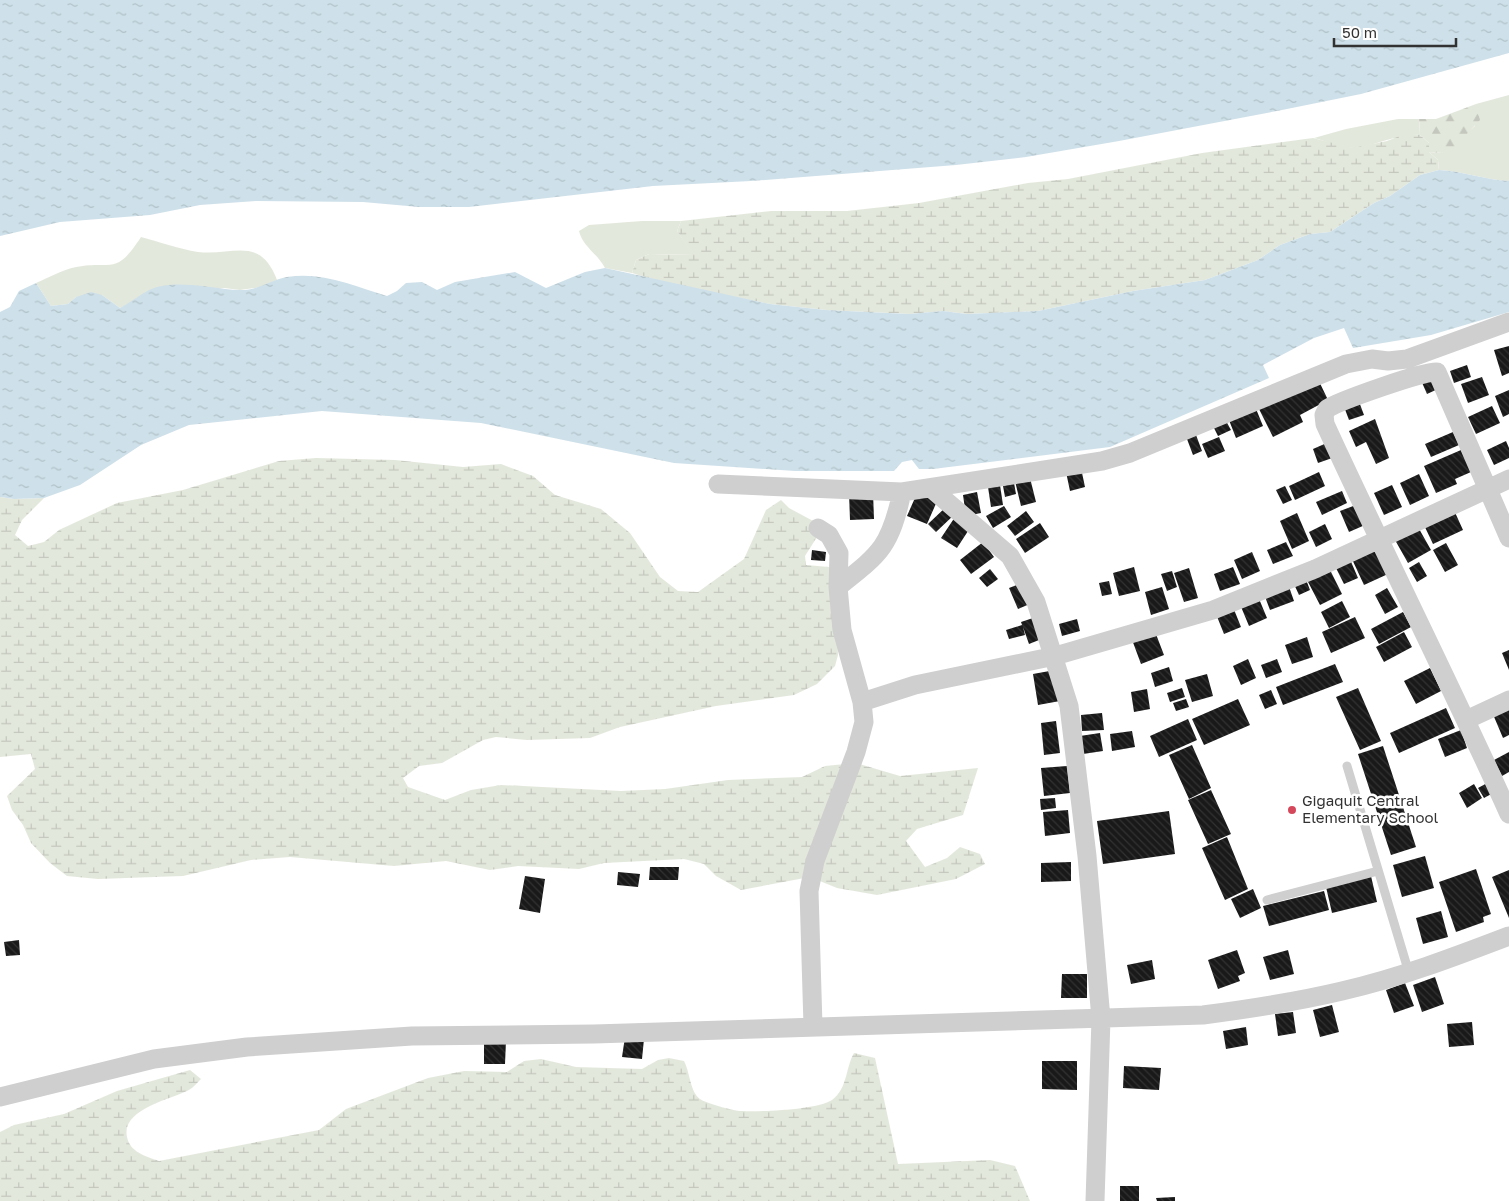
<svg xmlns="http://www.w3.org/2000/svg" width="1509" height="1201" font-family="'Golos Text',sans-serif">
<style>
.green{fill:#e3e8dc}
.forest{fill:url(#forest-firs)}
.wetland{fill:url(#wetland-marsh)}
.water{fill:url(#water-ripples)}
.building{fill:url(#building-back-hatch)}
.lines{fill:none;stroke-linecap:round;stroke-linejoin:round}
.service{stroke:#cfcfcf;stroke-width:9}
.minor{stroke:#cfcfcf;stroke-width:19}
.poi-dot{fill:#d5485b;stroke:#fff;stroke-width:2}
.labels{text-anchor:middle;stroke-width:5;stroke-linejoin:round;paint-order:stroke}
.poi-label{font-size:15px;fill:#323232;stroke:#fff;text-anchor:start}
</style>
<defs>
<pattern id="forest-firs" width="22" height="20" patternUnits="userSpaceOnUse" patternTransform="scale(1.25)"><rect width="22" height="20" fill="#e3e8dc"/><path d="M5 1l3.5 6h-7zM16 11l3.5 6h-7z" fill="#c3c7bd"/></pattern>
<pattern id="wetland-marsh" width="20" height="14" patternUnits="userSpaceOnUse" patternTransform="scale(1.25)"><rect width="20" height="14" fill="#e3e8dc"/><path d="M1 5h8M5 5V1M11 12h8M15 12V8" fill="none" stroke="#c3c7bd"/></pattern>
<pattern id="water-ripples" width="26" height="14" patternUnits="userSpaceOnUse" patternTransform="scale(1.25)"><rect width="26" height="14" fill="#cee0e9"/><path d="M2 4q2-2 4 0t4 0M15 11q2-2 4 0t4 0" fill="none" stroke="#b1c1c8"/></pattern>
<pattern id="building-back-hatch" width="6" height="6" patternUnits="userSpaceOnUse" patternTransform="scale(1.25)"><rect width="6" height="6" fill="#191919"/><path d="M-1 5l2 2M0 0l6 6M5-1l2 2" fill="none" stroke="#323232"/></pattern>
</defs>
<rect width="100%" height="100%" fill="#fff"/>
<path class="green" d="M1509,95v86c-24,-1 -46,-10 -70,-11l-1,-10 -9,-8 13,1 33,-27 1,-22z
M1398,119h21l1,16c-21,-2 -42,10 -64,13 -13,1 -30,-7 -42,-10l32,-9z
M642,221h39l-4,10 17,24 -45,-1 -13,6 -4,13 -27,-5c-8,-15 -22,-21 -26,-37l10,-6z
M141,237c19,5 38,12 57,15 35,4 62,-17 79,28l-16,7 -21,3 -16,-2 -93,15 -11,5 -18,-13 -26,2 -8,7 -17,2 -15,-23c12,-5 26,-13 40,-16 37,-7 39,10 65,-30z"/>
<path class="forest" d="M1476,104l4,16 -27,29 -11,4 -13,-1v-9l-9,-8 -1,-16h17z"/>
<path class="wetland" d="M1407,133l13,2 9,8v9l9,8 1,10 -19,5 -30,21 -16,7 -44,29 -20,2 -30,11 -22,15 -53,20 -72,11 -95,20 -71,3 -24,-3 -33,3 -84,-4 -56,-6 -102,-20 -36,-11 4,-13 13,-6 44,1 -16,-24 4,-10 90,-10h76l72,-8 109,-20 40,-4 134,-26 111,-15 40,10 34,-7z
M316,458l79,2 68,7 38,-3 32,12 22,19 46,14 29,24 30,44 18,14 20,1 46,-33 22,-49 15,-10 8,8 26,14 2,15 -12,19 1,9 23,2 8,49 1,39 -3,11 -18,18 -23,11 -78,11 -96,21 -30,11 -63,2 -31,-3 -13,3 -41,23 -23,3 -16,12 5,9 37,13 26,-10 30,-5 120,6 44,-2 63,-9 74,-3 23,-11 31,-3 44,13 78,-8 -15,47 -46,14 -11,12 19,26 22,-9 13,-11 20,7 5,10 -29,15 -79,16 -40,-7 -27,-11 -69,13 -25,-14 -12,-12 -20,-5 -80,4 -25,6 -61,-3 -28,4 -44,-9 -52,5 -104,-9 -39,3 -68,16 -85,3 -31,-3 -17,-13 -19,-20 -8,-18 -11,-15 -5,-14 28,-27 -4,-15 -31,3v-260l14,2 30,-1 -22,22 -7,15 13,11 16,-4 15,-12 58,-27 66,-13 96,-29z
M854,1053l21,5 23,106 92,-4 25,6 15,35h-1030v-69l14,-7 50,-11 53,-23 73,-21 11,9c-4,4 -9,10 -14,12 -19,9 -66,19 -60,46 3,15 18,19 32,24l160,-31 27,-21 82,-31 36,-7 43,1 17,-11 17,-2 35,8 66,2 16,-9 11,-2 15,3c6,11 6,31 16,38 5,4 34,12 41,12 19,1 76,-1 91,-11 16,-12 13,-31 22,-47z"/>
<path class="water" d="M0,0h1509v53l-148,41 -79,16 -163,31 -93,16 -70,8 -205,16 -98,5 -184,21h-50l-56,-5 -107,-1 -56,4 -50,10 -90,7 -60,14z
M1439,170c24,1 46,10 70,11v131l-78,23 -78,13 -9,-20 -30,10 -51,27 6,13 -159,69 -177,22h-14l-7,-9 -10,2 -8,9h-99l-121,-8 -193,-40 -159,-12 -133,14 -48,20 -61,40 -36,13 -30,1 -14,-2v-185l10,-5 9,-16 17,-8 15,23 17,-2 8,-7 15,-5 11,3 18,13c10,-5 19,-13 29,-18 24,-12 65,-1 90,0 18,1 31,-10 48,-13 34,-6 68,9 100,19l10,-5 9,-8 16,-1 15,8 18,-8 60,-10 31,16 39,-16 20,-4 165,36 56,6 83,4 34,-3 24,3 71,-3 95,-20 72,-11 53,-20 22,-15 30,-11 20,-2 44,-29 16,-7 30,-21z"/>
<path class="building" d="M1509,346v27l-7,3 -8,-26z
M1467,365l4,12 -17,6 -4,-12z
M1433,373l7,15 -13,6 -7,-16z
M1317,377l11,23 -28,15 3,7 -30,15 -15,-30z
M1482,377l7,18 -21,8 -7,-19z
M1509,390v24l-6,3 -8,-21z
M1358,399l6,16 -15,5 -6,-16z
M1254,404l9,22 -27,12 -9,-23z
M1492,406l8,17 -24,11 -8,-17z
M1375,419l14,39 -13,6 -10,-22 -10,5 -7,-16z
M1226,421l5,9 -13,6 -4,-8z
M1453,432l6,13 -28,12 -6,-13z
M1196,435l6,16 -9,4 -6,-16z
M1219,437l6,14 -17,7 -6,-14z
M1506,441l3,7v10l-15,7 -7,-15z
M1329,442l6,15 -17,6 -5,-14z
M1461,450l10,22 -16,7 2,5 -21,9 -12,-27z
M1081,468l4,19 -15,4 -4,-19z
M1319,472l6,14 -30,14 -6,-14z
M1419,474l10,22 -19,9 -10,-22z
M1030,478l6,24 -15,4 -6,-25z
M1014,483l2,11 -11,3 -2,-11z
M1000,485l3,20 -12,2 -3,-20z
M1392,485l10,22 -18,8 -10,-22z
M1285,486l7,14 -9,4 -7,-14z
M918,491l20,8 -11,25 -20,-8z
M1342,491l5,12 -25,12 -6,-13z
M873,492l1,27 -24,1 -1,-27z
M977,492l4,21 -15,3 -3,-21z
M1356,505l9,20 -16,7 -9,-21z
M947,506l8,8 -19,18 -8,-8z
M1004,506l7,11 -18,11 -7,-12z
M1453,508l10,22 -30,14 -10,-21z
M1026,511l8,11 -19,14 -8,-10z
M1297,513l12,28 -17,8 -12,-28z
M955,517l15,11 -13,20 -16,-10z
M1040,523l9,14 -24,16 -9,-14z
M1325,524l7,15 -16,8 -7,-15z
M1418,527l13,23 -23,13 -13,-23z
M983,542l11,15 -23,17 -11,-14z
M1286,542l7,14 -20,8 -6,-14z
M1446,543l12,22 -13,7 -12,-22z
M1374,546l14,28 -24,11 -13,-28z
M812,550l14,2 -1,9 -14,-1z
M1252,552l8,19 -18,8 -8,-19z
M1349,557l9,21 -14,6 -10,-20z
M1419,562l8,14 -10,6 -8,-14z
M1328,566l14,28 -22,11 -14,-27z
M1134,567l6,24 -21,5 -6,-23z
M1233,567l7,17 -20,7 -6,-17z
M1189,568l9,30 -14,4 -10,-29z
M990,569l8,10 -11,8 -8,-9z
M1172,571l5,16 -10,4 -6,-17z
M1305,577l5,13 -11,5 -6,-13z
M1109,581l3,13 -10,2 -3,-13z
M1024,582l8,21 -14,6 -9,-21z
M1288,584l6,17 -24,9 -6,-16z
M1162,587l7,22 -18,6 -6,-23z
M1387,588l11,19 -13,7 -10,-19z
M1257,594l10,24 -18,8 -10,-24z
M1342,601l8,16 -21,11 -8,-16z
M1233,607l8,20 -17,7 -8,-20z
M1403,612l8,15 -32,17 -8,-15z
M1036,617l8,21 -15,6 -6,-17 2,8 -16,4 -3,-9 16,-5 -1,-3z
M1355,617l10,21 -34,15 -9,-21z
M1077,619l3,12 -18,5 -3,-12z
M1154,629l10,26 -23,9 -10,-27z
M1404,632l8,15 -28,15 -8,-15z
M1307,637l6,20 -21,7 -7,-19z
M1509,650v20l-7,-17z
M1248,659l8,19 -15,7 -8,-19z
M1277,659l5,13 -16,6 -5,-13z
M1335,664l8,18 -60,23 -7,-18z
M1169,667l4,14 -18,6 -4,-14z
M1430,668l11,23 -25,13 -12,-23z
M1055,670l5,31 -22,4 -5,-31z
M1207,674l6,22 -21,6 -7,-22z
M1182,688l3,9 -15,5 -3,-9z
M1358,688l23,53 -21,9 -24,-53z
M1147,689l3,20 -16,3 -3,-20z
M1271,690l6,14 -12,5 -6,-14z
M1186,699l3,8 -13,4 -3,-8z
M1238,699l12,26 -46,20 -12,-26z
M1509,705v30l-6,3 -11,-26z
M1446,708l9,20 -56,25 -9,-20z
M1102,713l2,17 -22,1 -1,-16z
M1188,719l9,21 -38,17 -9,-21z
M1056,721l4,32 -16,2 -3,-32z
M1461,730l6,18 -22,9 -7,-18z
M1132,731l3,16 -23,4 -2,-17z
M1100,733l3,18 -20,3 -3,-18z
M1192,745l19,43 -22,11 -20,-44z
M1383,746l33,101 -25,8 -33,-101z
M1509,752v20l-7,4 -8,-16z
M1067,766l3,27 -26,3 -3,-28z
M1489,782l6,10 -11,6 -6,-10z
M1474,784l8,14 -15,10 -8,-15z
M1211,790l20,44 -23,10 -20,-44z
M1055,798l1,10 -15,2 -1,-11z
M1068,810l2,23 -25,3 -2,-24z
M1169,811l6,43 -72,10 -6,-43z
M1227,837l21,52 -23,11 -23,-52z
M1425,856l9,32 -32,9 -9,-32z
M1071,862v19l-30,1v-19z
M650,867h29l-1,13h-29z
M1476,869l15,45 -8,3 1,5 -28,10 -17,-50z
M1509,870v48l-17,-41z
M618,872l22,2 -2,13 -21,-2z
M525,876l20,3 -5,34 -21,-4z
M1371,876l6,26 -45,11 -6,-26z
M1253,889l8,19 -21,10 -9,-19z
M1324,891l5,19 -60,16 -6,-20z
M1441,911l7,26 -25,7 -7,-26z
M19,940l1,15 -14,1 -2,-14z
M1237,950l8,23 -7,3 2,5 -22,8 -10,-29z
M1288,950l6,24 -24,6 -7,-23z
M1152,960l3,19 -24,5 -4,-19z
M1062,974h25v24h-26z
M1435,977l9,27 -22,8 -9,-27z
M1405,983l9,23 -20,7 -8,-23z
M1332,1005l7,27 -19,5 -7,-27z
M1293,1012l3,21 -18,3 -3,-22z
M1472,1022l2,23 -25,2 -2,-23z
M1246,1027l2,18 -22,4 -3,-18z
M625,1037l19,2 -2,20 -20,-2z
M484,1041h22l-1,23h-21z
M1042,1061h35v29l-35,-1z
M1124,1066l37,2 -2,22 -36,-2z
M1120,1186h19v15h-19z
M1175,1197v4h-18l-1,-3z"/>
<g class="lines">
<path class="service" d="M1347,766l62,207
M1267,900l111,-29"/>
<path class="minor" d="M718,484l184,8 200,-31 28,-8 216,-89 26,-5 16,2 19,-2 102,-37
M932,489l78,67 26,46 33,104 18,150 14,163 -6,182
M1509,538l-72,-166c-8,-3 -101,30 -110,37l-3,6 1,9c60,131 125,259 184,390
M838,587c43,-34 52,-40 64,-95
M862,702l53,-17 140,-29 158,-46 102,-41 194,-90
M1466,720l43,-20
M813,1026l-4,-135 6,-30 41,-109 8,-30 -2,-20 -20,-72 -4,-43 1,-34 -10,-18 -11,-7
M0,1097l154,-38 93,-12 165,-11 182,-2 609,-19c46,-6 93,-13 139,-24 57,-13 112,-34 167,-55"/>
</g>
<circle class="poi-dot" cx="1292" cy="810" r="5"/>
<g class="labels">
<g class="poi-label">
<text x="1302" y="806">Gigaquit Central<tspan x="1302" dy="17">Elementary School</tspan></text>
</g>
</g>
<path d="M1334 38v8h122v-8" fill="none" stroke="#323232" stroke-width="2.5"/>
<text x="1342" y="38" font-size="15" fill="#323232" stroke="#ffffff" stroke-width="4" paint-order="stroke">50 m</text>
</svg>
